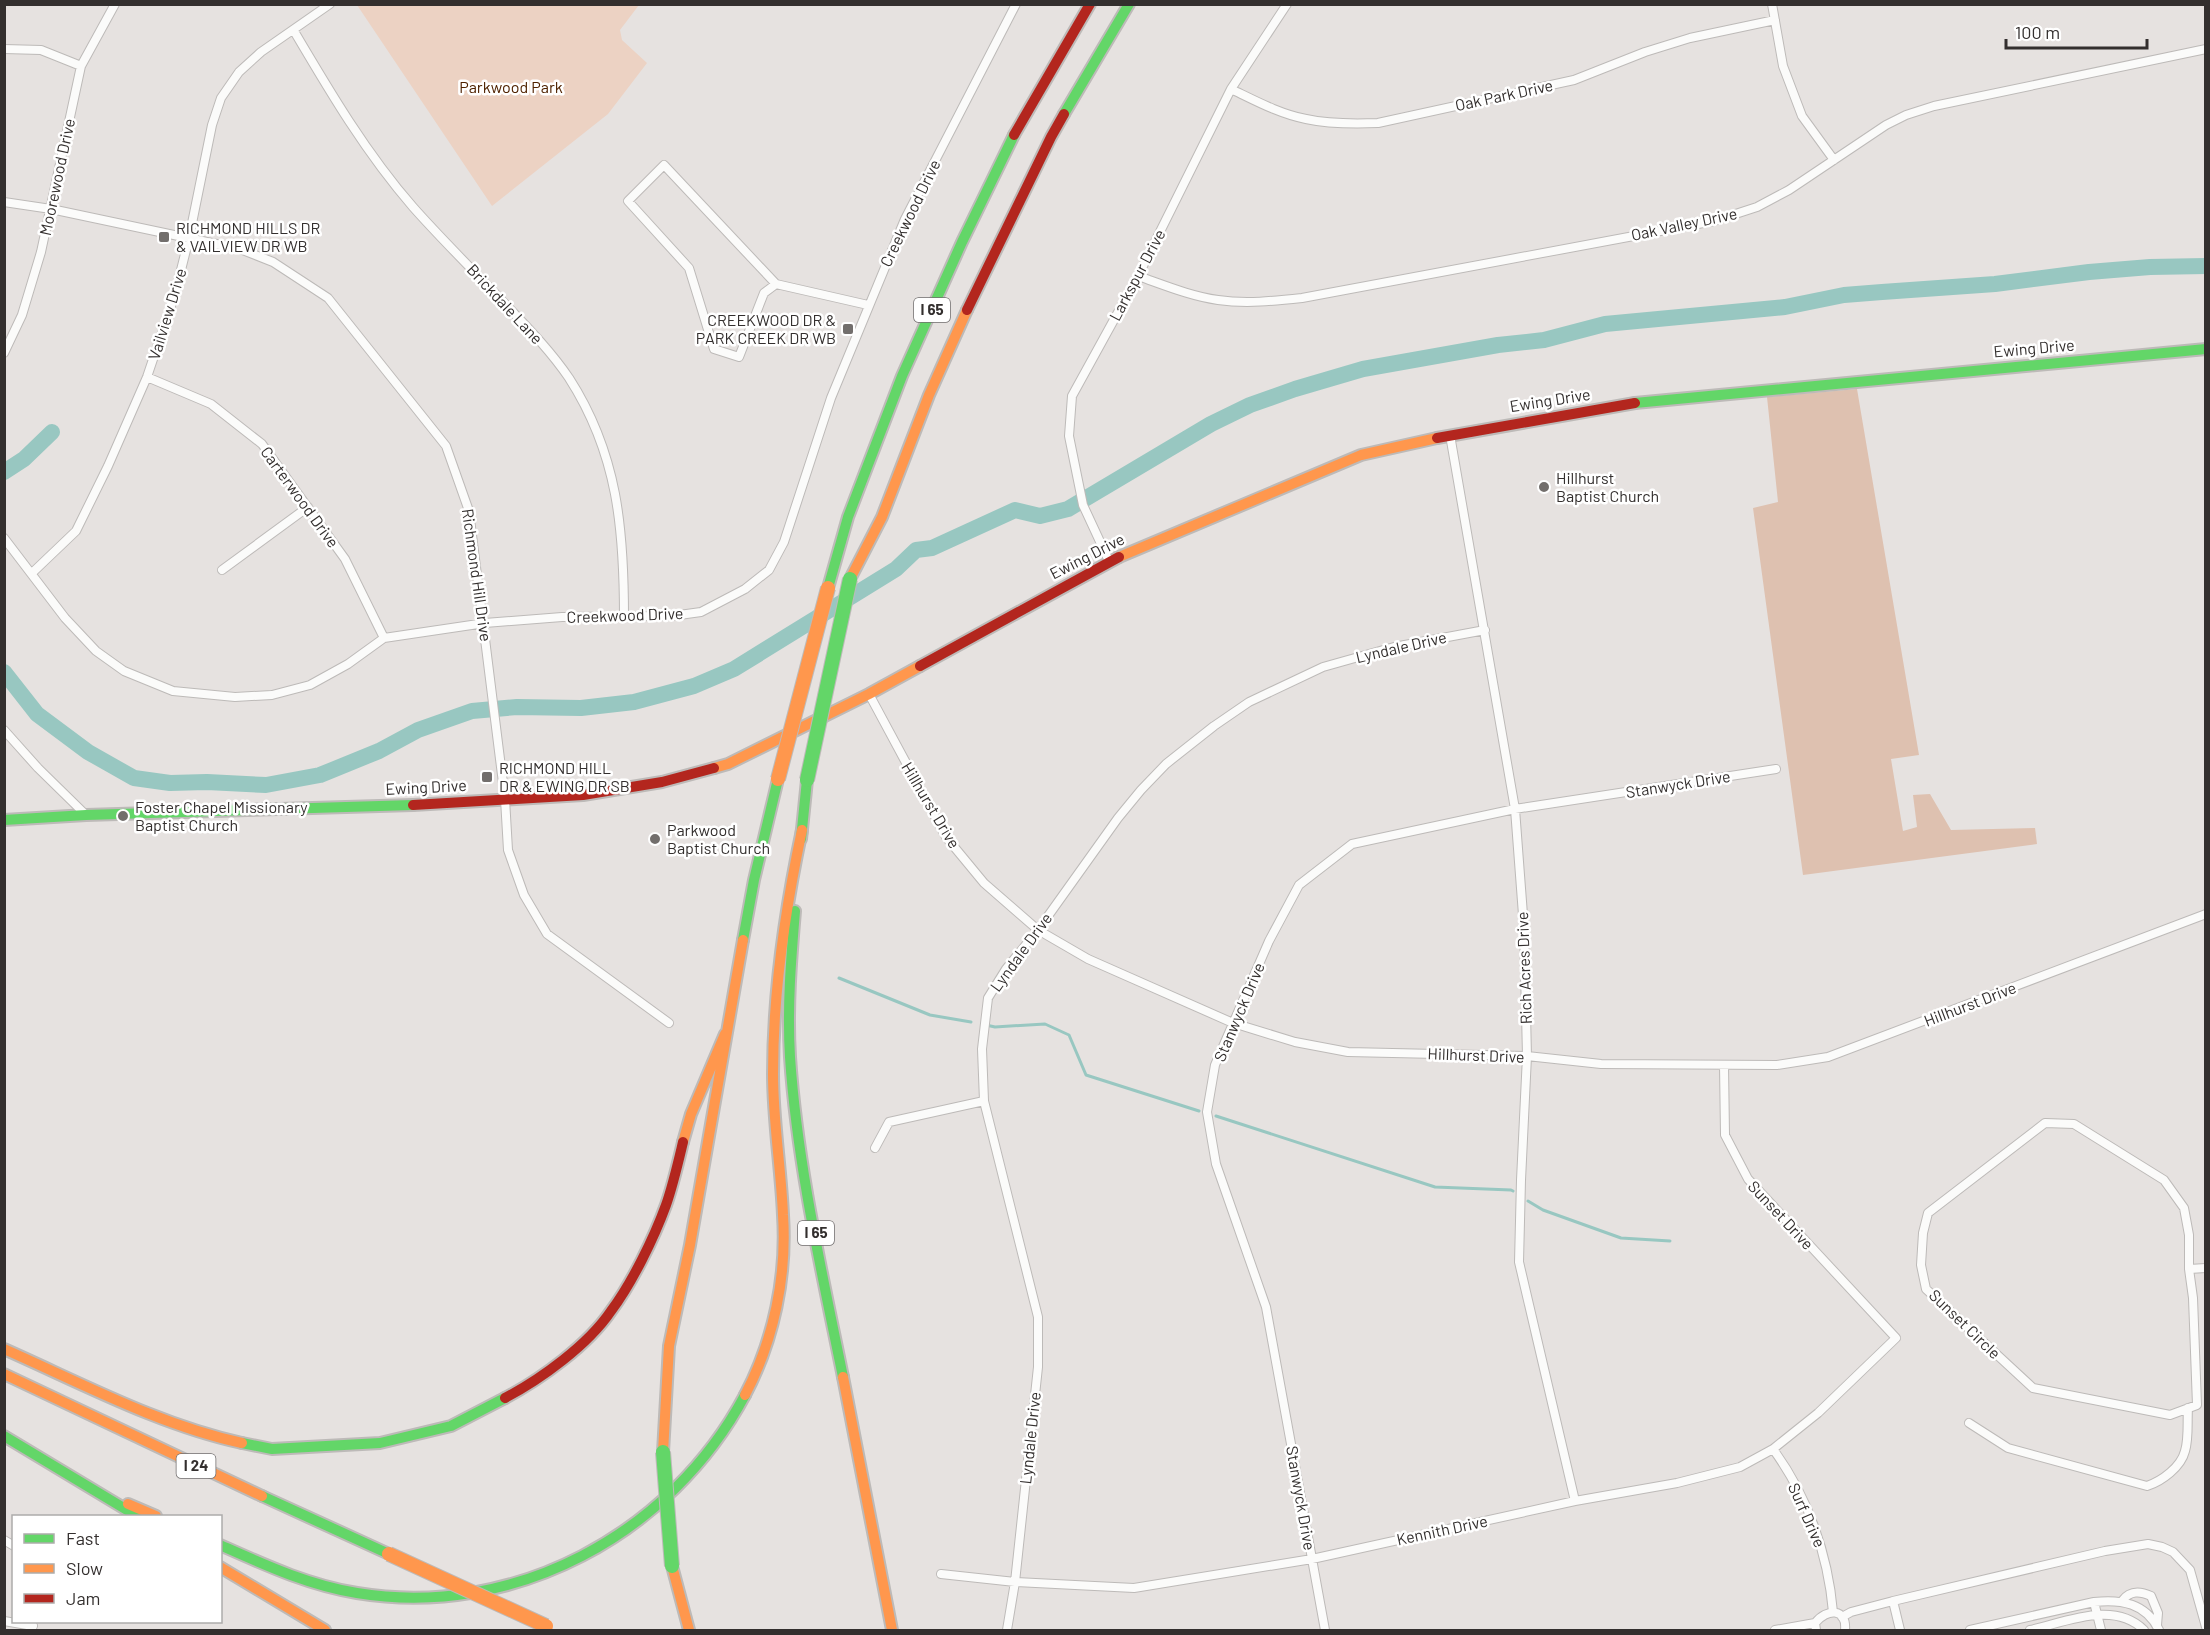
<svg xmlns="http://www.w3.org/2000/svg" width="2210" height="1635" font-family="Barlow,sans-serif">
<style>
.green{fill:#ecd2c3}
.forest{fill:#dec1b0}
.lines{fill:none;stroke-linecap:round;stroke-linejoin:round}
.stream{stroke:#98c7c1;stroke-width:3}
.river{stroke:#98c7c1;stroke-width:16}
.street-casing{stroke:#bdbab8;stroke-width:10}
.fast-casing{stroke:#bdbab8;stroke-width:14}
.slow-casing{stroke:#bdbab8;stroke-width:14}
.jam-casing{stroke:#bdbab8;stroke-width:14}
.street{stroke:#fbfbfa;stroke-width:8}
.fast{stroke:#63d668;stroke-width:10}
.slow{stroke:#ff974d;stroke-width:10}
.jam{stroke:#b3261e;stroke-width:10}
.fast-bridge-casing{stroke:#bdbab8;stroke-width:16;stroke-linecap:butt}
.slow-bridge-casing{stroke:#bdbab8;stroke-width:16;stroke-linecap:butt}
.fast-bridge{stroke:#63d668;stroke-width:14}
.slow-bridge{stroke:#ff974d;stroke-width:14}
.poi-dot{fill:#726e6c;stroke:#fff;stroke-width:2}
.labels{text-anchor:middle;stroke-width:5;stroke-linejoin:round;paint-order:stroke}
.shield{fill:#fff;stroke:#706d6d;stroke-width:1.5}
.shield-label{font-size:15px;font-weight:bold;fill:#332f2e}
.park-label{font-size:16px;fill:#4f2200;stroke:#fff}
.street-label{font-size:16px;fill:#332f2e;stroke:#fff}
.poi-label{font-size:16px;fill:#332f2e;stroke:#fff;text-anchor:start}
</style>
<rect width="100%" height="100%" fill="#e6e2e0"/>
<path class="green" d="M357,5h282l-19,25 2,10 25,23 -39,51 -116,92z"/>
<path class="forest" d="M1857,389l62,366 -28,4 12,72 14,-4 -4,-32 17,-1 21,36 84,-2 2,16 -234,31 -50,-367 25,-6 -11,-105z"/>
<g class="lines">
<path class="stream" d="M839,978l91,37 41,7
M986,1025l9,2 50,-3 24,11 17,40 113,36
M1216,1116l219,71 76,3 2,1
M1528,1201l15,9 78,28 49,3"/>
<path class="river" d="M4,472l20,-13 28,-27
M4,672l33,42 51,38 46,26 36,5 37,-1 59,3 54,-10 59,-24 39,-21 54,-19 45,-4 64,1 53,-6 60,-16 40,-17 162,-100 20,-19 16,-2 83,-38 25,6 28,-7 143,-85 39,-19 45,-16 68,-20 135,-24 46,-5 61,-16 180,-17 59,-12 38,-3 113,-8 94,-12 61,-5 56,-1"/>
<g class="street-casing">
<path id="street" d="M1772,4l11,62 19,50 32,44
M294,31c36,61 72,122 119,176 31,35 65,68 97,102 21,22 42,44 59,69 49,76 55,152 55,239
M4,49l37,1 40,16
M1231,89c25,12 49,25 75,30 23,5 48,5 72,4l196,-43 71,-28 45,-14 85,-18
M4,202l47,7 189,40 33,13 55,36 118,148 23,65 36,288 3,51 16,45 23,39 122,89
M1138,276c26,9 52,20 80,24 28,4 56,1 84,-2l412,-77 43,-14 32,-17 97,-65 20,-10 28,-9 272,-57
M776,284l-12,9 -25,64 -25,-8 -25,-81 -61,-67 36,-36 112,119 92,21
M4,353l18,-38 19,-63 40,-186 34,-62
M147,377l64,27 51,40 83,115 39,79
M1450,435l65,374 9,119 3,128 -6,124 -2,82 56,239
M4,538l61,80 31,33 28,20 49,20 62,6 37,-2 38,-10 38,-21 36,-26 101,-15 77,-6 110,-1 29,-4 44,-23 24,-19 15,-28 47,-144 74,-179 111,-215
M1109,561l-26,-56 -14,-69 3,-40 66,-120 93,-187 56,-85
M222,570l86,-63
M32,573l44,-42 32,-65 39,-89 28,-83 14,-56 23,-113 9,-27 18,-26 22,-20 69,-48
M869,694l77,143 38,46 54,47 50,29 145,64 62,19 53,10 179,4 74,8 176,1 51,-8 378,-143
M4,730l34,38 48,47
M2045,1123l29,1 90,56 20,28 5,27v34l4,29 4,107 -27,10 -137,-27 -107,-99 -5,-24 2,-32 5,-20z
M875,1148l14,-26 95,-21
M2189,1269l17,-1
M1969,1423l39,25 139,38c15,-5 34,-19 38,-35 4,-13 2,-29 3,-43
M1773,1449c35,48 55,105 60,163
M4,1540l10,6
M941,1574l74,8 119,6 178,-29 263,-58 102,-18 63,-16 33,-18 45,-36 78,-75 -148,-159 -23,-44 -1,-70
M1893,1601l7,29
M2122,1601c8,-11 18,-10 29,-5l7,17 -1,12
M2094,1602l7,28
M1842,1617l9,-5 42,-11 212,-50 43,-7 14,3 11,5 17,18 16,57
M4,1621l29,5
M1007,1630l8,-48 23,-215v-50l-54,-216 -2,-52 6,-51 18,-29 32,-39 80,-112 23,-28 25,-26 48,-38 35,-24 74,-35 71,-20 91,-17
M1325,1630l-59,-323 -50,-143 -9,-52 8,-47 54,-124 30,-56 53,-41 163,-35 261,-40
M1775,1630l40,-7
M1816,1630l-1,-7c12,-15 32,-15 30,7
M1970,1630l124,-28c27,-3 52,1 65,28
M2030,1630c36,-8 84,-30 114,0"/>
</g>
<g class="fast-casing">
<path id="fast" d="M1064,114l65,-110
M1635,403l571,-54
M828,588l20,-71 54,-141 60,-134 52,-107
M4,820l82,-5 327,-10
M801,839l6,-59
M795,911c-4,48 -8,97 -5,146 7,106 32,216 53,320
M743,940l11,-60 24,-101
M4,1436l133,80
M242,1443l30,6 108,-6 71,-17 54,-28
M262,1496l127,58
M220,1545c45,20 88,40 137,48 157,26 314,-59 388,-198"/>
</g>
<g class="slow-casing">
<path id="slow" d="M1119,557l242,-102 76,-17
M850,579l32,-62 47,-122 38,-85
M714,768l14,-4 141,-70 51,-28
M683,1142l8,-28 34,-80
M4,1349c77,34 155,76 238,94
M4,1374l258,122
M843,1377l49,253
M745,1395c29,-55 42,-119 38,-180 -2,-47 -10,-94 -10,-141 0,-83 12,-164 29,-244
M663,1452l6,-106 21,-101 53,-305
M128,1504l28,12
M672,1566l17,64
M220,1567l105,63"/>
</g>
<g class="jam-casing">
<path id="jam" d="M1014,135l76,-131
M967,310l84,-173 13,-23
M1437,438l198,-35
M920,666l199,-109
M413,805l170,-10 79,-13 52,-14
M505,1398c36,-19 83,-53 106,-87 21,-28 43,-73 55,-106 7,-20 12,-42 17,-63"/>
</g>
<use href="#street" class="street"/>
<use href="#fast" class="fast"/>
<use href="#slow" class="slow"/>
<use href="#jam" class="jam"/>
<g class="fast-bridge-casing">
<path id="fast-bridge" d="M807,780l43,-201
M663,1452l9,114"/>
</g>
<g class="slow-bridge-casing">
<path id="slow-bridge" d="M778,779l50,-191
M389,1554l157,72"/>
</g>
<use href="#fast-bridge" class="fast-bridge"/>
<use href="#slow-bridge" class="slow-bridge"/>
</g>
<g class="poi-dot">
<rect x="158" y="231" width="12" height="12" rx="3"/>
<rect x="842" y="323" width="12" height="12" rx="3"/>
<circle cx="1544" cy="487" r="6"/>
<rect x="481" y="771" width="12" height="12" rx="3"/>
<circle cx="123" cy="816" r="6"/>
<circle cx="655" cy="839" r="6"/>
</g>
<g class="labels">
<g class="shield">
<rect x="914" y="298" width="36" height="24" rx="4.5"/>
<rect x="798" y="1221" width="36" height="24" rx="4.5"/>
<rect x="176.5" y="1454" width="39" height="24" rx="4.5"/>
</g>
<g class="shield-label">
<text x="932" y="315">I 65</text>
<text x="816" y="1238">I 65</text>
<text x="196" y="1471">I 24</text>
</g>
<g class="park-label">
<text x="511" y="93">Parkwood Park</text>
</g>
<g class="street-label">
<text transform="translate(1504 95) rotate(-12)" y="6">Oak Park Drive</text>
<text transform="translate(57 177) rotate(-78)" y="6">Moorewood Drive</text>
<text transform="translate(910 213) rotate(-64)" y="6">Creekwood Drive</text>
<text transform="translate(1684 224) rotate(-12)" y="6">Oak Valley Drive</text>
<text transform="translate(1137 275) rotate(-62)" y="6">Larkspur Drive</text>
<text transform="translate(505 304) rotate(47)" y="6">Brickdale Lane</text>
<text transform="translate(167 314) rotate(-73)" y="6">Vailview Drive</text>
<text transform="translate(2034 348) rotate(-5)" y="6">Ewing Drive</text>
<text transform="translate(1550 400) rotate(-9)" y="6">Ewing Drive</text>
<text transform="translate(300 497) rotate(54)" y="6">Carterwood Drive</text>
<text transform="translate(1087 556) rotate(-27)" y="6">Ewing Drive</text>
<text transform="translate(477 575) rotate(82)" y="6">Richmond Hill Drive</text>
<text transform="translate(625 615) rotate(-2)" y="6">Creekwood Drive</text>
<text transform="translate(1401 647) rotate(-13)" y="6">Lyndale Drive</text>
<text transform="translate(1678 784) rotate(-9)" y="6">Stanwyck Drive</text>
<text transform="translate(426 787) rotate(-3)" y="6">Ewing Drive</text>
<text transform="translate(931 805) rotate(59)" y="6">Hillhurst Drive</text>
<text transform="translate(1021 952) rotate(-54)" y="6">Lyndale Drive</text>
<text transform="translate(1524 968) rotate(-92)" y="6">Rich Acres Drive</text>
<text transform="translate(1970 1004) rotate(-21)" y="6">Hillhurst Drive</text>
<text transform="translate(1239 1012) rotate(-67)" y="6">Stanwyck Drive</text>
<text transform="translate(1476 1055) rotate(2)" y="6">Hillhurst Drive</text>
<text transform="translate(1781 1215) rotate(47)" y="6">Sunset Drive</text>
<text transform="translate(1965 1324) rotate(44)" y="6">Sunset Circle</text>
<text transform="translate(1030 1438) rotate(-84)" y="6">Lyndale Drive</text>
<text transform="translate(1301 1498) rotate(80)" y="6">Stanwyck Drive</text>
<text transform="translate(1807 1515) rotate(66)" y="6">Surf Drive</text>
<text transform="translate(1442 1530) rotate(-12)" y="6">Kennith Drive</text>
</g>
<g class="poi-label">
<text x="176" y="234">RICHMOND HILLS DR<tspan x="176" dy="18">&amp; VAILVIEW DR WB</tspan></text>
<text x="836" y="326" text-anchor="end">CREEKWOOD DR &amp;<tspan x="836" dy="18">PARK CREEK DR WB</tspan></text>
<text x="1556" y="484">Hillhurst<tspan x="1556" dy="18">Baptist Church</tspan></text>
<text x="499" y="774">RICHMOND HILL<tspan x="499" dy="18">DR &amp; EWING DR SB</tspan></text>
<text x="135" y="813">Foster Chapel Missionary<tspan x="135" dy="18">Baptist Church</tspan></text>
<text x="667" y="836">Parkwood<tspan x="667" dy="18">Baptist Church</tspan></text>
</g>
</g>
<rect width="2210" height="1635" fill="none" stroke="#332f2e" stroke-width="12"/>
<rect x="12" y="1515" width="210" height="108" fill="#ffffff" stroke="#adacab" stroke-width="1.5"/>
<rect x="24" y="1534" width="30" height="9" fill="#63d668" stroke="#adacab" stroke-width="1.5"/>
<text x="66" y="1545" font-size="18" fill="#332f2e">Fast</text>
<rect x="24" y="1564" width="30" height="9" fill="#ff974d" stroke="#adacab" stroke-width="1.5"/>
<text x="66" y="1575" font-size="18" fill="#332f2e">Slow</text>
<rect x="24" y="1594" width="30" height="9" fill="#b3261e" stroke="#adacab" stroke-width="1.5"/>
<text x="66" y="1605" font-size="18" fill="#332f2e">Jam</text>
<path d="M2006 39v9h141v-9" fill="none" stroke="#332f2e" stroke-width="3"/>
<text x="2015" y="39" font-size="18" fill="#332f2e" stroke="#ffffff" stroke-width="4.5" paint-order="stroke">100 m</text>
</svg>
